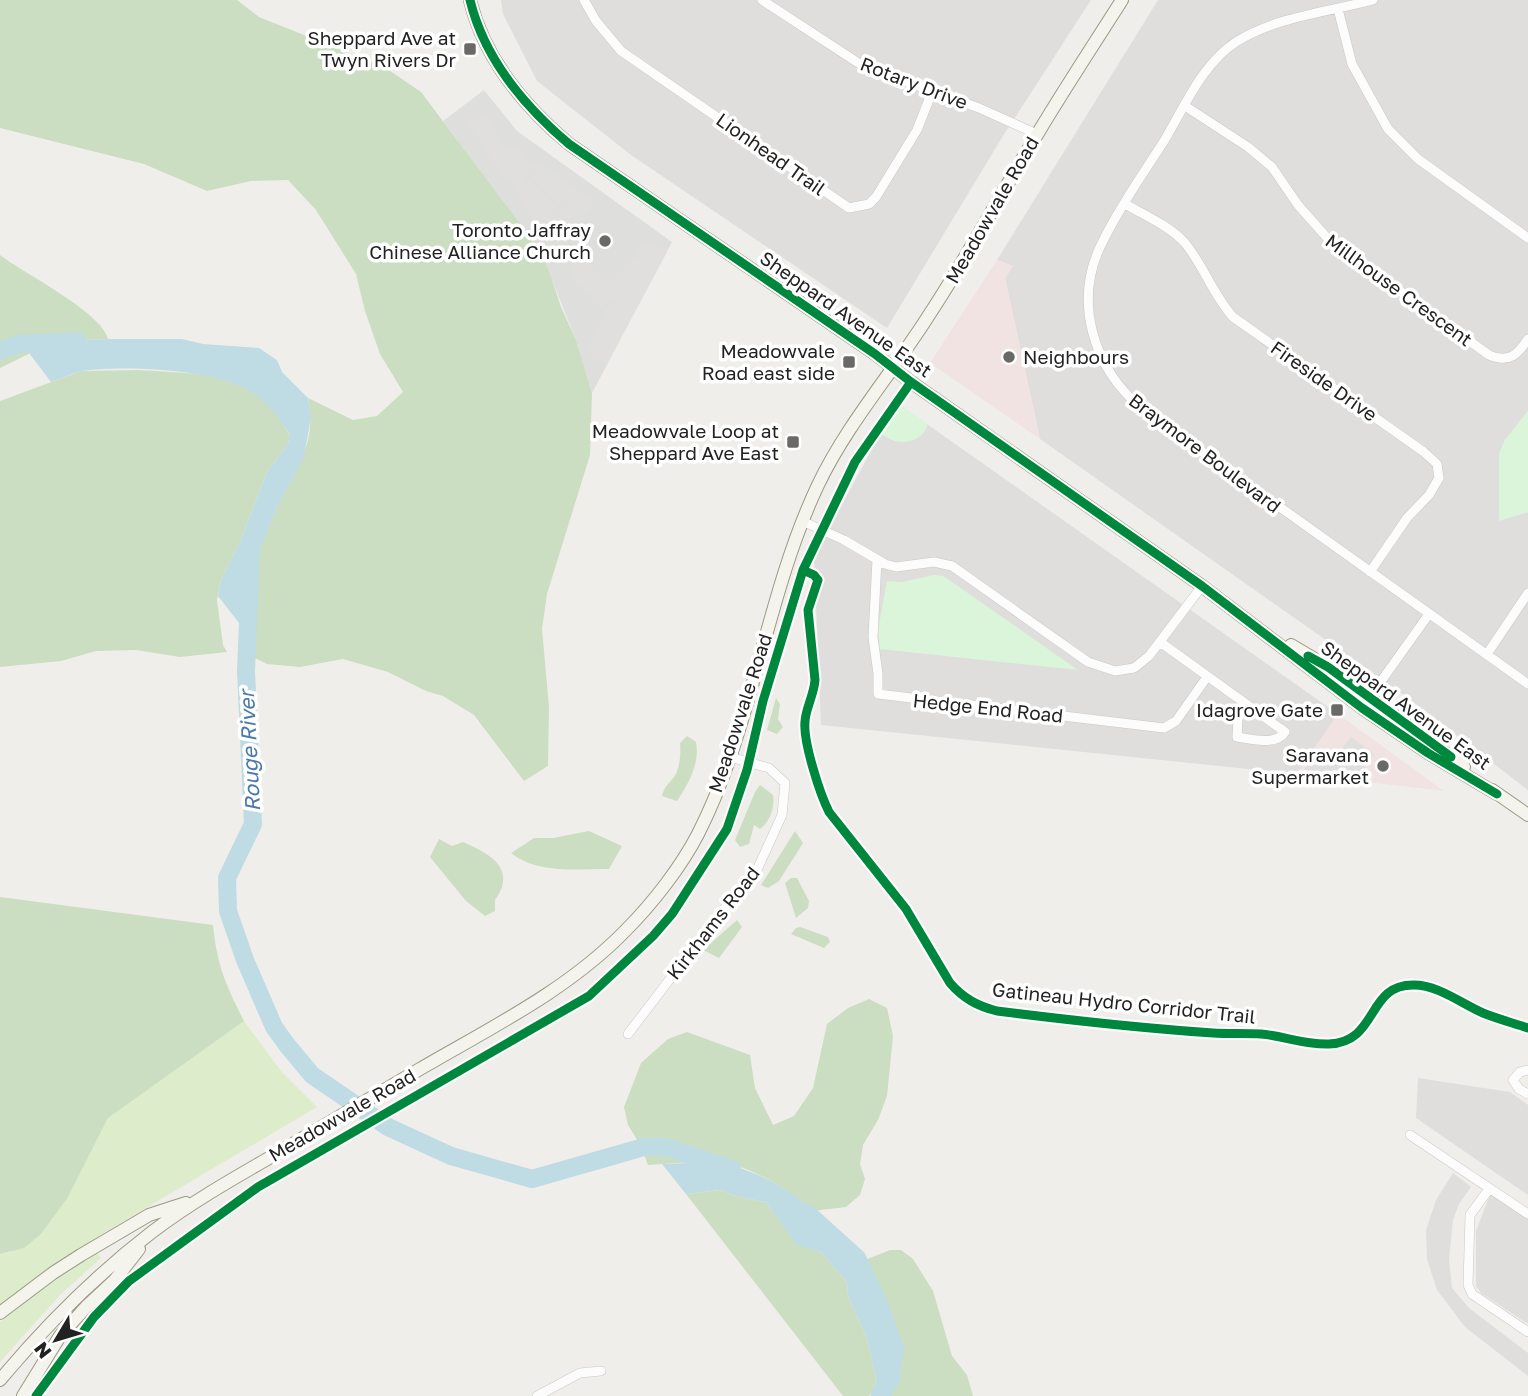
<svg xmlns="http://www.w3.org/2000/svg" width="1528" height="1396" font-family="'Golos Text',sans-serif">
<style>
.residential{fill:#dfdedc}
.commercial{fill:#f1e3e1}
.religious{fill:#dededc}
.grass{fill:#ddeccb}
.forest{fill:#cbdec1}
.park{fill:#daf5da}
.parking{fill:#e0dfde}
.water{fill:#bfdbe3}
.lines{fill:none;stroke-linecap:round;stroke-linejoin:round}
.river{stroke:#bfdbe3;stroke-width:18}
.street-casing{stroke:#c9c8c7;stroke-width:10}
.secondary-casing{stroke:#999a82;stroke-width:14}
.street{stroke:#fdfcfc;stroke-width:9}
.secondary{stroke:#f4f4ed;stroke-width:12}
.cycleway-casing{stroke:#fff;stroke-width:13}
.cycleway{stroke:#00873e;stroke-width:9}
.poi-dot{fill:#6a6968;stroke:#fff;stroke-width:2.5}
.labels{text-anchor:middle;stroke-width:7;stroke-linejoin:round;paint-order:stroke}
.poi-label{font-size:19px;fill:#222;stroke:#fff;text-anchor:end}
.street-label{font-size:19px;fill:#222;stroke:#fff}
.water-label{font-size:21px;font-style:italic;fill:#4a7aab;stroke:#fff}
</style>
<rect width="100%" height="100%" fill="#f0eeeb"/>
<path class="residential" d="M501,0h590l-88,136 -116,192 -256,-173 -94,-74 -34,-67z
M1158,0h370v411l-23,29 -6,14v66l29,-8v278l-124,-95 -364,-256 -35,-161 8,-12 -16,-6z
M900,405l438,309 -41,60 -476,-49 -7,-170 67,-122z
M1418,1078l92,14 18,13v90l-112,-77z
M1453,1173l18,14 -12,17 -6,16 -4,39 3,29 17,20 59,45v23l-63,-49 -28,-37 -10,-31 -1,-29 10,-30z
M1492,1190l36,25v109l-47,-31 -5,-7v-55z"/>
<path class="commercial" d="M997,260l16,6 -8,12 35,161 -110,-76z
M1338,714l106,77 -147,-17z"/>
<path class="religious" d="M484,90l33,41 155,111 -80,151 -16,-53 -34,-85 -99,-134z"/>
<path class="grass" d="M244,1021l37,50 36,36 -212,125 -68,45 -37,28v-51l11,-2 57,-55 40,-79z
M97,1253l4,5 -40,36 -61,68v-40l34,-28z"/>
<path class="forest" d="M0,0h237l22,17 127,51 35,24 103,137 18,26 8,19 11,33 15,33 16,53 -2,62 -43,139 -5,35 7,78 -1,59 -24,15 -50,-66 -31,-19 -17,-5 -38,-19 -45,-13 -43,8 -33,-3 -12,-6 -13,-58 1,-8c12,-29 22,-59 35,-87 19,-39 39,-60 30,-107l45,22 24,-4 26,-24 -23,-38 -15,-43 -9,-37 -40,-64 -28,-30 -37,1 -44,10 -63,-27 -144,-36z
M0,255c23,18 102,57 108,84l-53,2 -55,27z
M138,370c46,3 106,1 137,42 6,7 10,16 15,24l-2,8 -21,28 -27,70 -19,38 -4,20 6,45 4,7 -47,5 -44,-7 -40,1 -35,10 -61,6v-266l81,-30z
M776,698l4,6 -2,15 5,8 -6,7 -10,-4z
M687,736l9,6c4,21 -7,41 -19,59l-15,-5c2,-9 6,-12 12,-19 6,-8 7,-25 6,-34z
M760,785l13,10c2,12 -3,27 -13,34l-6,-4 -5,19 -9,3 -5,-7 20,-48z
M589,831l33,15 -13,23c-32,0 -72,5 -98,-16l23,-15h19z
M795,831l8,12 -24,38 -11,7 -7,-3z
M439,839l13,7 11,-4c28,12 54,27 32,58v11l-10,5 -19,-15 -36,-44z
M791,878h6l12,23 -1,7 -12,10 -11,-35z
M0,897l213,28c4,41 13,60 31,96l-136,97 -40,79 -27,37 -17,14 -24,6z
M737,920l5,7 -23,31 -16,-8z
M800,927l28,10 2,5 -6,6 -33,-14 5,-6z
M869,999l18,9 6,28 -6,60 -9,24 -15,25 -3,19 5,15 -5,16 -14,12 -34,4c-22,-21 -65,-48 -97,-49 -22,-1 -45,2 -67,3l-7,-19 -13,-21 -4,-18 17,-44 27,-24 19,-7 63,23 5,33 18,37 21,-9 19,-28 14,-64 21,-16z
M720,1190l19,7 27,5 31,42 24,8 26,30 1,14 18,40 10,42 -1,11 -6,7h-26l-157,-202z
M890,1250h11l12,9 20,32 19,65 15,19 6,21h-81c6,-31 -12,-109 -32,-134z"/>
<path class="park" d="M900,405l28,19c-6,21 -33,23 -47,9z
M1528,411v101l-29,9v-67l6,-14z
M934,575l9,1 9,6 126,88 -198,-21 -2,-19 9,-49 15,1z"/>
<path class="parking" d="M483,114l26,37 7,-5 17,25 -8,3 -2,6 2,4 4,-5 28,28 -6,6 2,2 14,-14 -2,-2 -6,7 -28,-30 5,-5 -4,-4 6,-6 58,42 -15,15 -6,-6 -19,19 49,49 4,1 29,-25 -4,-5 7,-8 4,4 4,-6 18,11 -60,111 -12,-4 -8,-10 24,-47 7,2 2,-2 -9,-3 -10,9 -33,-34 6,-7 -33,-32 -26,-46 -3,-12 -6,4 -38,-58z
M1351,737l23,17 -16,23 -8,-5 -1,6 -46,-5 6,-15h5l1,-7 19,3 1,8h7l-6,-6z"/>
<path class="water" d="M108,339h74l21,5 56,4 18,12 5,12 26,26 3,19 -7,40 -27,50 -34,85 -1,8 8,37 -32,-41 3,-16 19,-38 27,-70 21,-28 2,-9c-11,-17 -21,-31 -39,-43 -33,-23 -130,-27 -169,-21 -10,2 -21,8 -31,11l-22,-29 26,-12z
M716,1162c33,6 70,23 94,47 9,9 14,21 22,30 10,10 23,17 32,29 17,22 33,101 28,128h-22l5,-7 1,-11 -10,-42 -18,-40 -1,-14 -26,-30 -24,-7 -31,-43 -27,-5 -19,-7 -34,4 -24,-30z"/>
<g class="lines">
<path class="river" d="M0,351l17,-7 60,-3
M251,552l-5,119 7,153 -26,54 1,33 17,49 29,67 13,18 25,30 76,52 63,29 81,23 112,-32h22l66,22
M807,1213l50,45 22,46 16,44 -4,31 -11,17"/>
<g class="street-casing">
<path id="street" d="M584,0l12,21 25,30 228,157 20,-4 7,-7 41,-67 15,-38
M762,0l101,66 116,42 58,26
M1373,0c-45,12 -98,17 -137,42 -34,22 -52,66 -72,99 -21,33 -44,65 -61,100 -31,59 -10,126 38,167l387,276
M1338,9l14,55 36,65 30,30 110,79
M1185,106l63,41 24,20 26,38 31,35 160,115c20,9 29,-1 39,-16
M1125,204c19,11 45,22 60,39 19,23 28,52 48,74l191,135 13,12 2,14 -10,17 -22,23 -37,54
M802,521l42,19 41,24 11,3 38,-5 18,4 136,96 27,9 19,-3 15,-12 53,-70
M877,560l-4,77 5,37v20l286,34 12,-7 31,-44
M1160,642l125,90c-9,14 -33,7 -48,5l1,-18 7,-15
M1487,654l41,-61
M1367,701l62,-87
M628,1034l90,-118 39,-46 25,-55 3,-32 -16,-15 -39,-11
M1528,1070l-8,2 -7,8 6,9 9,5
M1410,1135l118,79
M1489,1189l-19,26 -2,70 4,9 56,38
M537,1396l43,-23 21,-2"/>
</g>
<g class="secondary-casing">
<path id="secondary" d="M470,0c14,58 54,106 99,144l306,210 36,28 291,204 160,122 66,45 69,41
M1291,645l37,22 136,100
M1492,790l36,25
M0,1313l53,-40 28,-18 68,-40 37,-12
M0,1380c46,-55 95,-104 152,-148 37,-28 77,-51 117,-74 50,-30 101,-59 151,-89 72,-42 148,-79 206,-139 26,-26 55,-63 72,-96 56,-110 67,-237 120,-349 29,-61 75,-113 111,-170 39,-59 72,-122 109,-182 27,-45 56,-89 84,-133
M23,1396l37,-60 26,-29 29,-27 24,-31"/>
</g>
<use href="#street" class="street"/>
<use href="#secondary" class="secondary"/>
<g class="cycleway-casing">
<path id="cycleway" d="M470,0c14,58 54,106 99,144l306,210 36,28 291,204 160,122 66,45 69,41
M803,570l11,5 4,5 -10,30 7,70c-1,15 -10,30 -10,42 -2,20 15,72 24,90l77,97 44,74c13,15 27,23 47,28 71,9 144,17 216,22 16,1 32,0 48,1 23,2 44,11 68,10 50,-2 37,-60 85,-59 24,0 48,19 69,28 15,6 30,10 45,15
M1308,656l20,11 123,90
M36,1396l58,-79 35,-36 129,-94 331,-191 64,-60 19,-22 55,-85 20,-59 16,-69 40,-131 52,-108 56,-80"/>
</g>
<use href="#cycleway" class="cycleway"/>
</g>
<g class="poi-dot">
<rect x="463" y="42" width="14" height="14" rx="3.5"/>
<circle cx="605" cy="241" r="7"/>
<circle cx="1009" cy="357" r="7"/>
<rect x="842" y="355" width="14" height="14" rx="3.5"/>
<rect x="786" y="435" width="14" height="14" rx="3.5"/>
<rect x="1330" y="703" width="14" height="14" rx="3.5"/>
<circle cx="1383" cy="766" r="7"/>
</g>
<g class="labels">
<g class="poi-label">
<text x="456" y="45">Sheppard Ave at<tspan x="456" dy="22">Twyn Rivers Dr</tspan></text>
<text x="591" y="237">Toronto Jaffray<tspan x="591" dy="22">Chinese Alliance Church</tspan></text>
<text x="835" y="358">Meadowvale<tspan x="835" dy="22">Road east side</tspan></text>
<text x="1023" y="364" text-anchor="start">Neighbours</text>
<text x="779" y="438">Meadowvale Loop at<tspan x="779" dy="22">Sheppard Ave East</tspan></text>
<text x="1323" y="717">Idagrove Gate</text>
<text x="1369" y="762">Saravana<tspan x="1369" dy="22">Supermarket</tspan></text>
</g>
<g class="street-label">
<text transform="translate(914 83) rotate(21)" y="7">Rotary Drive</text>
<text transform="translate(771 154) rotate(35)" y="7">Lionhead Trail</text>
<text transform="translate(992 210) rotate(-60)" y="7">Meadowvale Road</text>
<text transform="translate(1399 290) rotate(36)" y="7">Millhouse Crescent</text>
<text transform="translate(846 314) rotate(35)" y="7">Sheppard Avenue East</text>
<text transform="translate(1324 381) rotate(35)" y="7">Fireside Drive</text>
<text transform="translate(1205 453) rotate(37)" y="7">Braymore Boulevard</text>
<text transform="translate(1406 705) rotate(36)" y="7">Sheppard Avenue East</text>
<text transform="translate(988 708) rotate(6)" y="7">Hedge End Road</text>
<text transform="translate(740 713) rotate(-72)" y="7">Meadowvale Road</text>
<text transform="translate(713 923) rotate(-52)" y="7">Kirkhams Road</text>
<text transform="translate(1124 1003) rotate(6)" y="7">Gatineau Hydro Corridor Trail</text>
<text transform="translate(342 1115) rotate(-30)" y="7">Meadowvale Road</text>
</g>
<g class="water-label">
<text transform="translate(250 751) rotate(-93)" y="7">Rouge River</text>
</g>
</g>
<g transform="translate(56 1340) rotate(232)" stroke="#ffffff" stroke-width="5" paint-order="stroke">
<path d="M0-5L12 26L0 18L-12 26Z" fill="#222222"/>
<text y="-10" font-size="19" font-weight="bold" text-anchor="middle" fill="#222222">N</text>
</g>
</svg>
